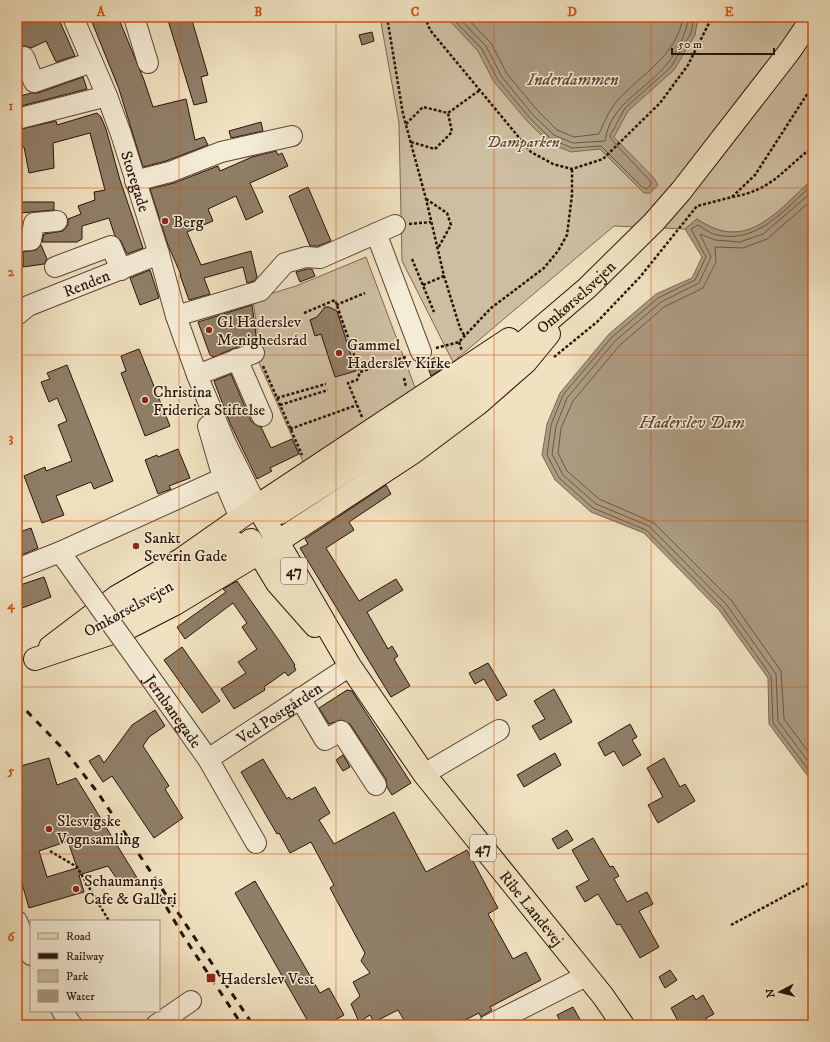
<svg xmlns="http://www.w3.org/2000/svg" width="830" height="1042" font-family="'IM FELL DW Pica',serif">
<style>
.green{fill:#cebea1;stroke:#7c6854}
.water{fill:#ac9b81;stroke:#786551}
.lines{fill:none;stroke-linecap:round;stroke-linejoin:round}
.shore{stroke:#6a5744;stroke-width:1}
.building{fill:#907e68;stroke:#291308;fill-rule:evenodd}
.minor-casing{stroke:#5b4636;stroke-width:22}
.major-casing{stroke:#291308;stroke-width:24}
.path{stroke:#291308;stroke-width:2.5;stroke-dasharray:3 2;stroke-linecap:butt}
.minor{stroke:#f5ecd6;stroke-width:20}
.major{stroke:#f0e1c0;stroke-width:22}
.rail{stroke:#291308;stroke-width:3;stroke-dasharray:7 7;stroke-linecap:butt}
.minor-bridge-casing{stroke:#5b4636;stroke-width:22;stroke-linecap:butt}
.minor-bridge{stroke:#f5ecd6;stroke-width:20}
.grid{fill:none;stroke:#d5520c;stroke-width:1;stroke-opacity:0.55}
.poi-dot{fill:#8f2418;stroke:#f5ecd6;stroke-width:1.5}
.labels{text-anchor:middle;stroke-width:3;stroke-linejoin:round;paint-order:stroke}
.shield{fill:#f5ecd6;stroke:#665446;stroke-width:1}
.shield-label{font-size:15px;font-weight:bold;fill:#291308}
.park-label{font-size:16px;font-style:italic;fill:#634f3e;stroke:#f5ecd6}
.street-label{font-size:16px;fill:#291308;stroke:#f5ecd6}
.poi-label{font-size:16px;fill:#291308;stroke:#f5ecd6;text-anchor:start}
.water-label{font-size:17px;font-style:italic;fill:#5d4938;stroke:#f5ecd6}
.neatline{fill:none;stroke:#d5520c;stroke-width:1.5}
.grid-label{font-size:13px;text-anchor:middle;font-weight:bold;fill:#d5520c}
</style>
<rect width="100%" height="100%" fill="#f0e1c0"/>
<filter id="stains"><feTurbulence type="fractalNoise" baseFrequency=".005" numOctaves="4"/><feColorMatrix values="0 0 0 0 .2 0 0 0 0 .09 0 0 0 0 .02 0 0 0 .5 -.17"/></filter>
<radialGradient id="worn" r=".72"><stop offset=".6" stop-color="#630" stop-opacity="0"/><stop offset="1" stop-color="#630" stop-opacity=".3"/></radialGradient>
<path class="green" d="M380,17h433v162c-36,32 -65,75 -116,40l-12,10 -71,-3 -161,136 -51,-101 -3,-138z
M366,257l50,133 -111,76 -53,-119 7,-1 -6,-47 43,-13z"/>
<path class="water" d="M446,17h252l-3,18 -21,35 -46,41 -14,26 40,41 4,7 -8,8h-6l-44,-44 -29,3 -22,-9 -22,-22 -33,-39 -16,-31z
M813,179v604l-44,-59 -1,-46 -49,-68 -75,-77 -53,-21 -36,-32 -13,-25 5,-31 13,-31 49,-59 47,-40 36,-16 10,-21 -17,-28 12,-10c50,35 80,-8 116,-40z"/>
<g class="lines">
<path class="shore" d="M451,17l31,32 16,31 32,38 21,21 21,9 29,-2 41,41 5,2 5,-6 -40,-43 -2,-4 15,-28 46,-41 20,-34 3,-16
M458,17l28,29 16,31 31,38 21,20 19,8 32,-2c5,-37 41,-51 62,-77 11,-14 19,-30 22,-47
M466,17l25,26 16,31 31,37 19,19 17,7 25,-3c4,-10 11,-25 18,-33 24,-27 60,-45 66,-84
M813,184c-28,25 -55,60 -96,51 -7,-1 -13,-7 -19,-10l-7,4 15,28 -11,23 -37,18 -46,39 -49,58 -12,30 -4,30 12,23 34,30 53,22 76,77 49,69 2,47 40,53
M813,191l-50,43 -23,8 -25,-2 -15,-6 11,23 -12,26 -38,19 -46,39 -48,57 -11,28 -4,28 11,21 33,29 53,22 77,78 50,70 2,47 35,47
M813,199l-46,40 -24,9 -28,-1 1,15 -13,26 -39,19 -44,38 -47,56 -12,27 -3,25 9,18 32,28 55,24 77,77 50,71 3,48 29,39"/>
</g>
<path class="building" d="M17,17h41l17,39 -19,6 -10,-21 -15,7 -6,-2 -8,2z
M90,17h28l26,63 9,27 33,-8 9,41 9,-3 4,8 -42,16 -23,6 -24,-78z
M167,17h24l17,58 -7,2 6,25 -13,3z
M372,32l2,9 -12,4 -3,-10z
M83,77l4,12 -70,18v-10l14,-4h7z
M97,113l4,4 5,12 14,51 23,68 -16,6 -6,-13 -6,-5 -6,-18 -27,8v13l-5,3h-35l2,-8 19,-3 5,-6v-6l13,-5 -3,-8 17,-6 -1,-8 11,-2 -15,-57 -37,10 1,25 -25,5 -5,-26h-7v-17l39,-9 1,4z
M261,122l2,9 -32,7 -2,-7z
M276,151l2,4 4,-2 6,13 -38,17 13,29 -17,8 -10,-24 -28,13 5,12 -26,11 14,33 50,-14 6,26 -3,4 -7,2 -4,-16 -39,11 6,16 -21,6 -9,-25h1l-13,-30 -18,-56 24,-6 44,-17 2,5 32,-14z
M308,187l23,54 -13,5h-8l-21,-50z
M20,202h34v8l-34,3z
M41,245l6,14 -3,5 -21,3v-15l13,-2z
M307,269h5l3,7 -15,6 -4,-10z
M150,270l9,28 -19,7 -10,-27z
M252,305l5,37h-7l-37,15 -3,-2 -12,-33z
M325,307h4l8,4 19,60 -21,6 -14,-43 -6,2 -5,-16 7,-3z
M139,349l31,77 -25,10 -24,-63 5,-2 -5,-15z
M438,356l4,13 -11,7 -5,-14z
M67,365l46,116 -19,8 -3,-7 -35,14 8,19 -22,8 -18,-47 21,-9 1,4 26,-10 -14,-36 9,-4 -10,-23 -8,4 -8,-20 9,-3 -3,-6z
M231,374l20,47 5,4 5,2 10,21 21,-9 7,15 -29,14 2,3 -15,8 -27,-56 -16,-42z
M178,449l12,29 -21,8 2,3 -13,5 -13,-34 12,-5 1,2z
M386,485l5,9 -42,28 5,8 -28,18 33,53 37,-22 7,11 -36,22 21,37 4,-3 6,10 -4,3 16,27 -19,11 -91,-149 8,-4 -3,-5z
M31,528l7,20 -21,9v-24z
M44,577l7,20 -34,13v-24z
M237,581l45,64 13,20 -1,1 2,4 -8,6 -3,-4 -21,15 1,3 -31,19 -13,-20 25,-16 -8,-11 19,-13 -15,-22 5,-4 -14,-20 -48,36 -8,-12 49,-35 -3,-3z
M182,647l38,54 -18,12 -38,-53z
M488,663l19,32 -10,6 -13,-22 -9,5 -6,-11z
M554,689l18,33 -32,18 -8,-14 13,-7 -11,-18z
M347,690l5,1 59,92 -19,12 -5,-8 -1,-8 -36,-55 -9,-4 -12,4 -10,-16z
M155,710l10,16 -16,11 -6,9 26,40 -4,3 18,29 -29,20 -42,-62 -9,6 -14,-21 10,-6 5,8 28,-38z
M630,724l7,13 -5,3 9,15 -18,11 -9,-15 -9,5 -7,-13z
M555,753l6,12 -37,22 -7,-12z
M343,755l7,12 -7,4 -7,-11z
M49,758l8,27 19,-7 63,103 -18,4 -13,-19 -29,9 5,17 -55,16 -12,-42v-99zM68,841l9,27 -30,9 -8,-26z
M664,758l16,29 5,-3 10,17 -37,22 -10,-18 15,-8 -16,-29z
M263,759l24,40 2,-2 2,3 24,-13 15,26 -11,7 15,24 60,-32 32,60 41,-22 31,58 -10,6 25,45 13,-7 15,28 -51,27 2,3 -11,7 -2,-4 -24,12h-48l-9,-15 -24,12 -4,-7 -11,7 -8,-18 9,-8 -7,-14 17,-9 -9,-12 4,-8 -35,-65 4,-3 -23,-43 -21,11 -11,-20 -2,1 -36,-62z
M567,830l6,10 -15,9 -6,-10z
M593,838l17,29 3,-1 6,10 -5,3 13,23 20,-10 6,12 -14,7 20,36 -19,11 -20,-34 -3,1 -19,-31 -13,8 -9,-15 13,-7 -17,-30z
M255,881l65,112 9,-5 15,27 -9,5 2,5h-27l-75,-132z
M670,970l7,10 -12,8 -6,-11z
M693,995l3,5 7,-5 11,19 -8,4 4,7h-30l-9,-17z
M573,1007l10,18h-21l-5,-10z"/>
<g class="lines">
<g class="minor-casing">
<g id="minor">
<path id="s1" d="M73,17l34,79 14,38 38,120 17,62 21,59 29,69 31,62"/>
<path d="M134,17l14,46"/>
<path d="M24,57l10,25 58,-20"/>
<path d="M17,119l90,-23"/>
<path d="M135,181l35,-9 51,-20 71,-16"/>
<path d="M376,233l45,119"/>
<path d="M17,241l14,-1 3,-17 23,-2"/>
<path d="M55,267l56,-21 10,24"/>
<path id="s2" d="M17,315l11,-9 131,-52"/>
<path d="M176,316l84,-25 25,-28 21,-6 14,1 75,-33"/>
<path d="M237,359l25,57"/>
<path d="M197,375l57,-22"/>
<path d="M208,426l15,52 17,40"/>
<path d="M60,552l23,32"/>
<path d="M17,569l43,-17 163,-74"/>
<path id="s3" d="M139,662l69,97 48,84"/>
<path d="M300,698l25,42 16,-9 35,54"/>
<path id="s4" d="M208,759l142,-93"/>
<path d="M424,774l75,-44"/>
<path d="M17,921l14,34"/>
<path d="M62,1011l10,14"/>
<path d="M156,1025l35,-24"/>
<path d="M489,1025l97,-49"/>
</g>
</g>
<g class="major-casing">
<g id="major">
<path id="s5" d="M257,506l93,160 74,108 179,222 20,29"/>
<path id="s6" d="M280,513l162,-104 48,-38 97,-83 67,-66 27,-31 108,-139 24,-35"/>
<path d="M251,540l26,43 38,43"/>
<path d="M93,628l64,-34 79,-51"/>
<path d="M50,647l66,-50 64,-37 77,-54 252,-167"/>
<path d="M35,659l95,-32 45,-23 102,-62 137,-90 64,-48 48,-42 23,-28"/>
</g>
</g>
<path class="path" d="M387,17l16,97 23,85 18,77 16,52 4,7
M425,17l5,13 101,122 22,12 19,5 31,-10 57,-56 28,-38 24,-48
M711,22l5,-5
M406,124l17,-17 25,6 32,-23
M411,142l24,7 17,-17 -4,-19
M732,197c41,-7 50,-27 81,-50
M426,199l21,14 4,12 -13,23
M409,224l22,-2
M412,259l22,53
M423,285l21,-9
M336,305l29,-12
M304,313l31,-13 25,72
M459,342l3,9
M436,348l23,-6 32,-34 53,-40 14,-17 9,-16 5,-40v-26
M554,357l43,-35 43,-45 57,-71 35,-9 23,-22 58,-90
M263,366l39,89
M404,378l2,9
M277,398l49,-14
M280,405l48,-15
M362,417l-14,-34 9,-3 3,-8 46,-15
M290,429l67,-24
M50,851l27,16 32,54
M731,925l82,-44"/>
<use href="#minor" class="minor"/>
<use href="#major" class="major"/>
<path class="rail" d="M17,701l50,52 31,40 155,232
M152,883l32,54 58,88"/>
<g class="minor-bridge-casing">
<path id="minor-bridge" d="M83,584l56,78"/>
</g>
<use href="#minor-bridge" class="minor-bridge"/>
</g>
<path class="grid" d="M179,17v1008M336,17v1008M494,17v1008M651,17v1008M17,188h796M17,355h796M17,521h796M17,687h796M17,854h796"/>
<g class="poi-dot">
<circle cx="165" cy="221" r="4"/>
<circle cx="209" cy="330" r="4"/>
<circle cx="339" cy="353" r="4"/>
<circle cx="145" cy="400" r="4"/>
<circle cx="136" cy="546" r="4"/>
<circle cx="49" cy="829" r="4"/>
<circle cx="76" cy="889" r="4"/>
<rect x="206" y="973" width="10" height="10" rx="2"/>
</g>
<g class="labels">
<g class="shield">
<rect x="281" y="558" width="26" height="26" rx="3"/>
<rect x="470" y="835" width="26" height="26" rx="3"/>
</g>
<g class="shield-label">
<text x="294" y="576">47</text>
<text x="483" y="853">47</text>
</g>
<g class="park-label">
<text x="523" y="147">Damparken</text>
</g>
<g class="street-label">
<text dy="6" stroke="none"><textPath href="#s1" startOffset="176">Storegade</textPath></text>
<text dy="6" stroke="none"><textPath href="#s2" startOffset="77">Renden</textPath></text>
<text dy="6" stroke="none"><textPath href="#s6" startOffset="367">Omkørselsvejen</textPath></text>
<text transform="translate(128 608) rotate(-29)" y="6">Omkørselsvejen</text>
<text dy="6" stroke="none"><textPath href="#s3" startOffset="60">Jernbanegade</textPath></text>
<text dy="6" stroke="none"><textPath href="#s4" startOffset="85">Ved Postgården</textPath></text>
<text dy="6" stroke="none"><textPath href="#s5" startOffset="488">Ribe Landevej</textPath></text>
</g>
<g class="poi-label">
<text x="173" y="227">Berg</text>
<text x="217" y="327">Gl Haderslev<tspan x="217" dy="18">Menighedsråd</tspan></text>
<text x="347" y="350">Gammel<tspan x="347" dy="18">Haderslev Kirke</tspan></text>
<text x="153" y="397">Christina<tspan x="153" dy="18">Friderica Stiftelse</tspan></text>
<text x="144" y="543">Sankt<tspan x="144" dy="18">Severin Gade</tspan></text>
<text x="57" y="826">Slesvigske<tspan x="57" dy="18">Vognsamling</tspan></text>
<text x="84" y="886">Schaumanns<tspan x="84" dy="18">Cafe &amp; Galleri</tspan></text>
<text x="220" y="984">Haderslev Vest</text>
</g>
<g class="water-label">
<text x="573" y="85">Inderdammen</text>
<text x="692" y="428">Haderslev Dam</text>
</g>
</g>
<rect width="830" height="1042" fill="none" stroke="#f0e1c0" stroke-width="44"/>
<rect x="30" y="920" width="130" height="92" fill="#f5ecd6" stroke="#a39584"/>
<rect x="38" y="933" width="20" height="6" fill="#f0e1c0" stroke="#a39584"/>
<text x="66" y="940" font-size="12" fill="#291308">Road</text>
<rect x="38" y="953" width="20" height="6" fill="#291308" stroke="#a39584"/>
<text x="66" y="960" font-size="12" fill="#291308">Railway</text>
<rect x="38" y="970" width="20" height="12" fill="#cebea1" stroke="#a39584"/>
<text x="66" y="980" font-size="12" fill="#291308">Park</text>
<rect x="38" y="990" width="20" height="12" fill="#ac9b81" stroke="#a39584"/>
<text x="66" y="1000" font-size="12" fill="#291308">Water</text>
<g transform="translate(780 992) rotate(263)" stroke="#f5ecd6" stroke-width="3" paint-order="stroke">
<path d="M0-3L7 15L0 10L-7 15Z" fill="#291308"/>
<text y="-6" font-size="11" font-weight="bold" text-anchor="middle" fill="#291308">N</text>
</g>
<path d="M672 48v6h102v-6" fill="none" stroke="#291308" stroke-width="2"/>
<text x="678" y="48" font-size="12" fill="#291308" stroke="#f5ecd6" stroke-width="3" paint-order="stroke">50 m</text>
<rect x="22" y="22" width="786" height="998" class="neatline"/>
<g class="grid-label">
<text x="101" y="16">A</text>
<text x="258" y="16">B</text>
<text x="415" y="16">C</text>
<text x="572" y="16">D</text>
<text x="729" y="16">E</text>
<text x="11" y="110">1</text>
<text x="11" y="276">2</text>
<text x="11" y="442">3</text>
<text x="11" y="609">4</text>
<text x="11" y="775">5</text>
<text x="11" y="941">6</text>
</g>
<rect width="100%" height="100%" filter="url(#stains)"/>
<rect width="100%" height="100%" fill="url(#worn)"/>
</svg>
